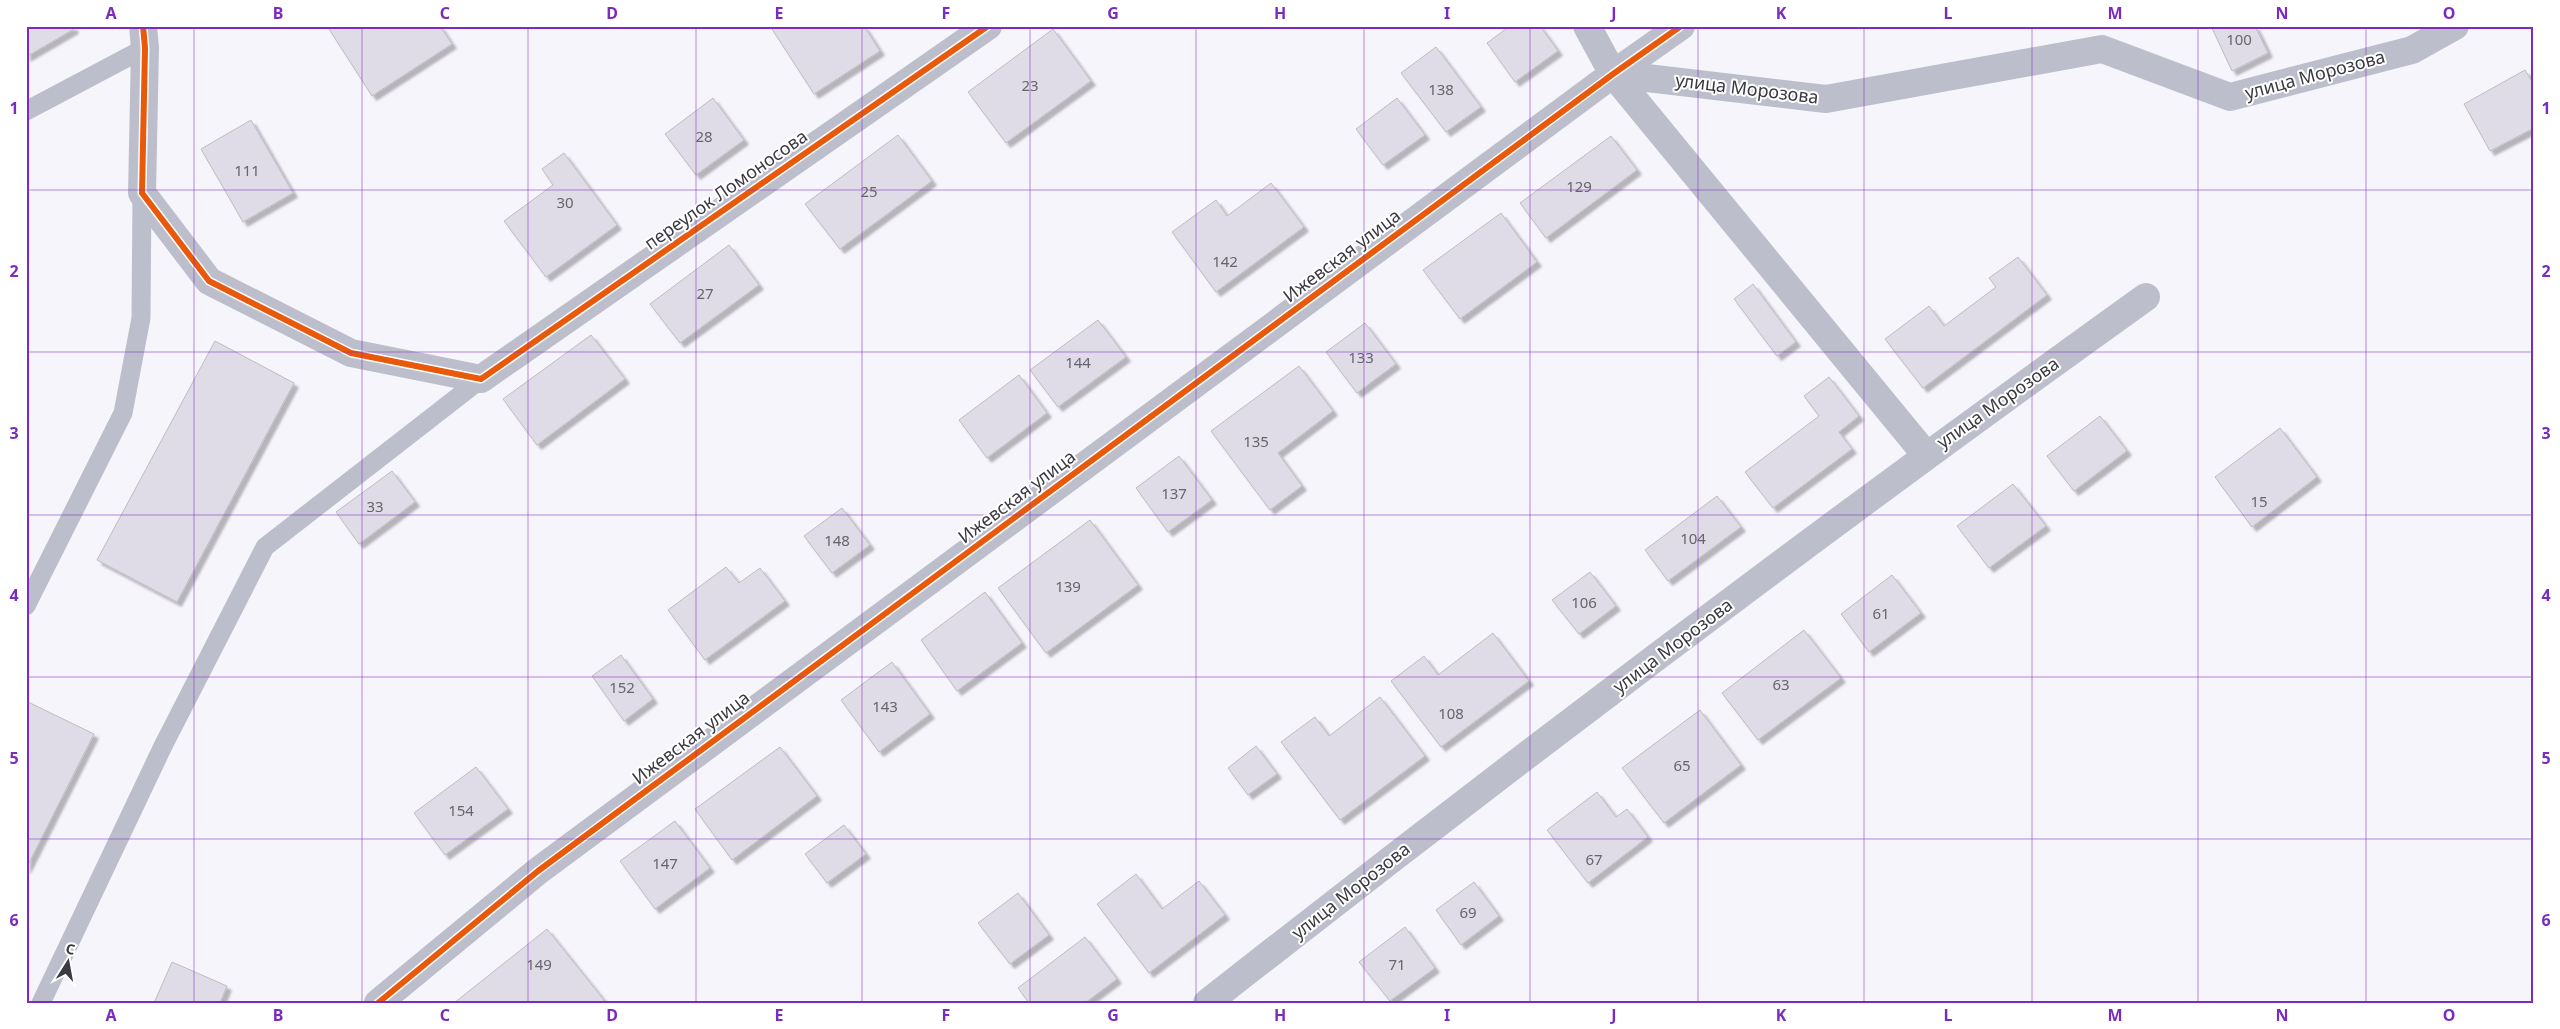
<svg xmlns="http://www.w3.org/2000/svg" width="2560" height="1029" font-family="'Noto Sans',sans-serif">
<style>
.building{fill:#dfdce7;stroke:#bebbc3;filter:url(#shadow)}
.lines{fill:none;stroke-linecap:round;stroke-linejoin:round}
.lane{stroke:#bcbfcb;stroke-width:19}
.street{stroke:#bcbfcb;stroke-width:28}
.cycleway-casing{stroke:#fff;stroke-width:9}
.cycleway{stroke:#e8590c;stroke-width:6}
.grid{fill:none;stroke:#7b2cbf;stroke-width:1;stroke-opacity:0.55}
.labels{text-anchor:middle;stroke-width:4;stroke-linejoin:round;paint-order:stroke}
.number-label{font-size:15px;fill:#66646c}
.street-label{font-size:18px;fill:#3b3941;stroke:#fff}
.neatline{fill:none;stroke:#7b2cbf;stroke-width:2}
.grid-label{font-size:16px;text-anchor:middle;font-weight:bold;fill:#7b2cbf}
</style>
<defs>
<filter id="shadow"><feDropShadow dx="4.5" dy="4.5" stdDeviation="1" flood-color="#0004"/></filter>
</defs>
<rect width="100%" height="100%" fill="#f7f5fc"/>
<path class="building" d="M26,26h47l1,3 -48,28z
M327,26h113l12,18 -80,52z
M770,26h94l16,25 -66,43z
M1510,26h30l18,25 -43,31 -28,-39z
M2211,26h44l13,27 -36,18z
M1053,29l38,52 -85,62 -38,-51z
M1436,47l45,60 -35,25 -45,-59z
M2525,70l9,15v43l-44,23 -26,-47z
M713,98l31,42 -48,35 -31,-41z
M1397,98l28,37 -42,30 -27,-36z
M251,120l42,73 -50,29 -42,-73z
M898,135l34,46 -92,68 -35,-45z
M1611,136l26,34 -91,68 -26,-35z
M564,153l53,72 -71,52 -42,-56 49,-36 -11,-16z
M1271,183l33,44 -88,65 -44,-60 44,-32 11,16z
M1501,213l36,49 -77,57 -37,-49z
M729,245l30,40 -79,58 -30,-39z
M2018,257l29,38 -124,93 -38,-49 44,-33 15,20 52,-39 -7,-9z
M1753,284l43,58 -19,14 -43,-57z
M1098,320l28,37 -68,50 -28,-37z
M1365,323l31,41 -39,29 -31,-41z
M591,335l34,44 -88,66 -34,-46z
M215,341l79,42 -117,219 -80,-42z
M1299,366l34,45 -55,42 24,33 -32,24 -59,-79z
M1019,375l28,38 -60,45 -28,-38z
M1829,377l30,39 -20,16 13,17 -79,59 -28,-36 74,-56 -15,-20z
M2100,416l27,35 -53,40 -27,-35z
M2280,428l37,49 -65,50 -37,-50z
M1179,456l33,44 -44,32 -32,-44z
M392,471l23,31 -56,42 -23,-32z
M2013,484l33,42 -57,42 -32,-42z
M1717,496l24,31 -73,54 -23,-31z
M842,508l28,37 -38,28 -28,-37z
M1090,520l48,65 -92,68 -48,-65z
M726,567l13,16 21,-15 25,33 -80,59 -37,-50z
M1590,572l26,34 -37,28 -27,-34z
M1892,575l29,38 -52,39 -28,-38z
M985,592l37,51 -65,48 -36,-51z
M1804,630l37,48 -83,62 -36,-47z
M1493,633l36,48 -88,66 -50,-66 33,-25 14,19z
M621,655l32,44 -29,22 -32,-45z
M892,662l38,52 -51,38 -38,-52z
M1380,697l45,59 -85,64 -59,-78 34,-25 14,19z
M26,701l68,33 -68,135z
M1700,710l41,55 -77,58 -42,-55z
M1256,746l21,28 -29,21 -20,-27z
M780,747l37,49 -85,64 -37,-51z
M476,767l32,42 -63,46 -31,-42z
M1597,792l19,25 11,-8 21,28 -60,46 -41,-53z
M675,821l35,47 -55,41 -35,-48z
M844,825l22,29 -39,29 -22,-29z
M1136,874l26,35 37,-28 26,34 -76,58 -52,-69z
M1474,882l25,34 -38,29 -25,-35z
M1018,893l31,42 -39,29 -32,-41z
M1405,927l30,41 -45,33 -31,-39z
M547,929l57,71 -3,3h-147z
M1085,937l32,42 -32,24h-56l-11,-15z
M172,962l55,24 -7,17h-66z"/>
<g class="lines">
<path class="lane" d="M26,111l119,-63
M26,606l97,-193 18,-95 1,-125
M41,1003l122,-257 102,-199 216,-168"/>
<path class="street" d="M143,26l2,22 -3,145 67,88 142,72 130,26 507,-353
M1587,26l26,48 313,381
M1613,74l213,25 276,-50 128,48 182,-47 43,-24
M378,1003l160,-132 1075,-797 68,-48
M1207,1003c308,-242 621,-478 939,-706"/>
<g class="cycleway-casing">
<path id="cycleway" d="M143,26l2,22 -3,145 67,88 142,72 130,26 507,-353
M378,1003l160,-132 1075,-797 68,-48"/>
</g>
<use href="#cycleway" class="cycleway"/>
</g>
<path class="grid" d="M194,26v977M362,26v977M528,26v977M696,26v977M862,26v977M1030,26v977M1196,26v977M1364,26v977M1530,26v977M1698,26v977M1864,26v977M2032,26v977M2198,26v977M2366,26v977M26,190h2508M26,352h2508M26,515h2508M26,677h2508M26,839h2508"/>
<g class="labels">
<g class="number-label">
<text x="2239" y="45">100</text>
<text x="1030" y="91">23</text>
<text x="1441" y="95">138</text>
<text x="704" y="142">28</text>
<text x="247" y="176">111</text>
<text x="1579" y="192">129</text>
<text x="869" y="197">25</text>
<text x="565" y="208">30</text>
<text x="1225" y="267">142</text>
<text x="705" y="299">27</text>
<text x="1361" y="363">133</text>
<text x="1078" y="368">144</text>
<text x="1256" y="447">135</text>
<text x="1174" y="499">137</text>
<text x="2259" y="507">15</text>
<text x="375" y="512">33</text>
<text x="1693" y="544">104</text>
<text x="837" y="546">148</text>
<text x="1068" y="592">139</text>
<text x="1584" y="608">106</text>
<text x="1881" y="619">61</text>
<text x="1781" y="690">63</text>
<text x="622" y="693">152</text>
<text x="885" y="712">143</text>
<text x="1451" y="719">108</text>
<text x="1682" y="771">65</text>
<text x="461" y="816">154</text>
<text x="1594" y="865">67</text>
<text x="665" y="869">147</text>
<text x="1468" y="918">69</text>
<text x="539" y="970">149</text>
<text x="1397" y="970">71</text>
</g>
<g class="street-label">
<text transform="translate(2315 75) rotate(-15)" y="6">улица Морозова</text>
<text transform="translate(1747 89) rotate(7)" y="6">улица Морозова</text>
<text transform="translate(726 190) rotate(-35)" y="6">переулок Ломоносова</text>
<text transform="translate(1342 256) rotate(-37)" y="6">Ижевская улица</text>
<text transform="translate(1998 403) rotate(-35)" y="6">улица Морозова</text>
<text transform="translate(1017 497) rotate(-37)" y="6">Ижевская улица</text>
<text transform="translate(1673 646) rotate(-37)" y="6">улица Морозова</text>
<text transform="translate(691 738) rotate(-37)" y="6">Ижевская улица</text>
<text transform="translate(1351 891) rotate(-38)" y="6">улица Морозова</text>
</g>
</g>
<rect width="2560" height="1029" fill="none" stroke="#ffffff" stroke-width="55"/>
<g transform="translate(68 962) rotate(11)" stroke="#ffffff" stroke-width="4" paint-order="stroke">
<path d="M0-4L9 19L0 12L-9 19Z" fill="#3b3941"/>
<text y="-8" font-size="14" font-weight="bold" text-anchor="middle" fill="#3b3941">С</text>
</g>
<rect x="28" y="28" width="2504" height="974" class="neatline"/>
<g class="grid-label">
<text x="111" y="19">A</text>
<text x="278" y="19">B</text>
<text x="445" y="19">C</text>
<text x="612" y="19">D</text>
<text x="779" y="19">E</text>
<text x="946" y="19">F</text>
<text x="1113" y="19">G</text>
<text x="1280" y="19">H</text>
<text x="1447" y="19">I</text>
<text x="1614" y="19">J</text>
<text x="1781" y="19">K</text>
<text x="1948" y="19">L</text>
<text x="2115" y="19">M</text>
<text x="2282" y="19">N</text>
<text x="2449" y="19">O</text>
<text x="14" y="114">1</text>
<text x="2546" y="114">1</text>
<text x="14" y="277">2</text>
<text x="2546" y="277">2</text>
<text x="14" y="439">3</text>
<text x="2546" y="439">3</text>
<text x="14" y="601">4</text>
<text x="2546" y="601">4</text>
<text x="14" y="764">5</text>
<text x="2546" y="764">5</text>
<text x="14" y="926">6</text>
<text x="2546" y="926">6</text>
<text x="111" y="1021">A</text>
<text x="278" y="1021">B</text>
<text x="445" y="1021">C</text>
<text x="612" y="1021">D</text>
<text x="779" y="1021">E</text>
<text x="946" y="1021">F</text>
<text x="1113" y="1021">G</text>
<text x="1280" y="1021">H</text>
<text x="1447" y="1021">I</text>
<text x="1614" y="1021">J</text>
<text x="1781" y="1021">K</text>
<text x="1948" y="1021">L</text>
<text x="2115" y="1021">M</text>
<text x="2282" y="1021">N</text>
<text x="2449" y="1021">O</text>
</g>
</svg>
